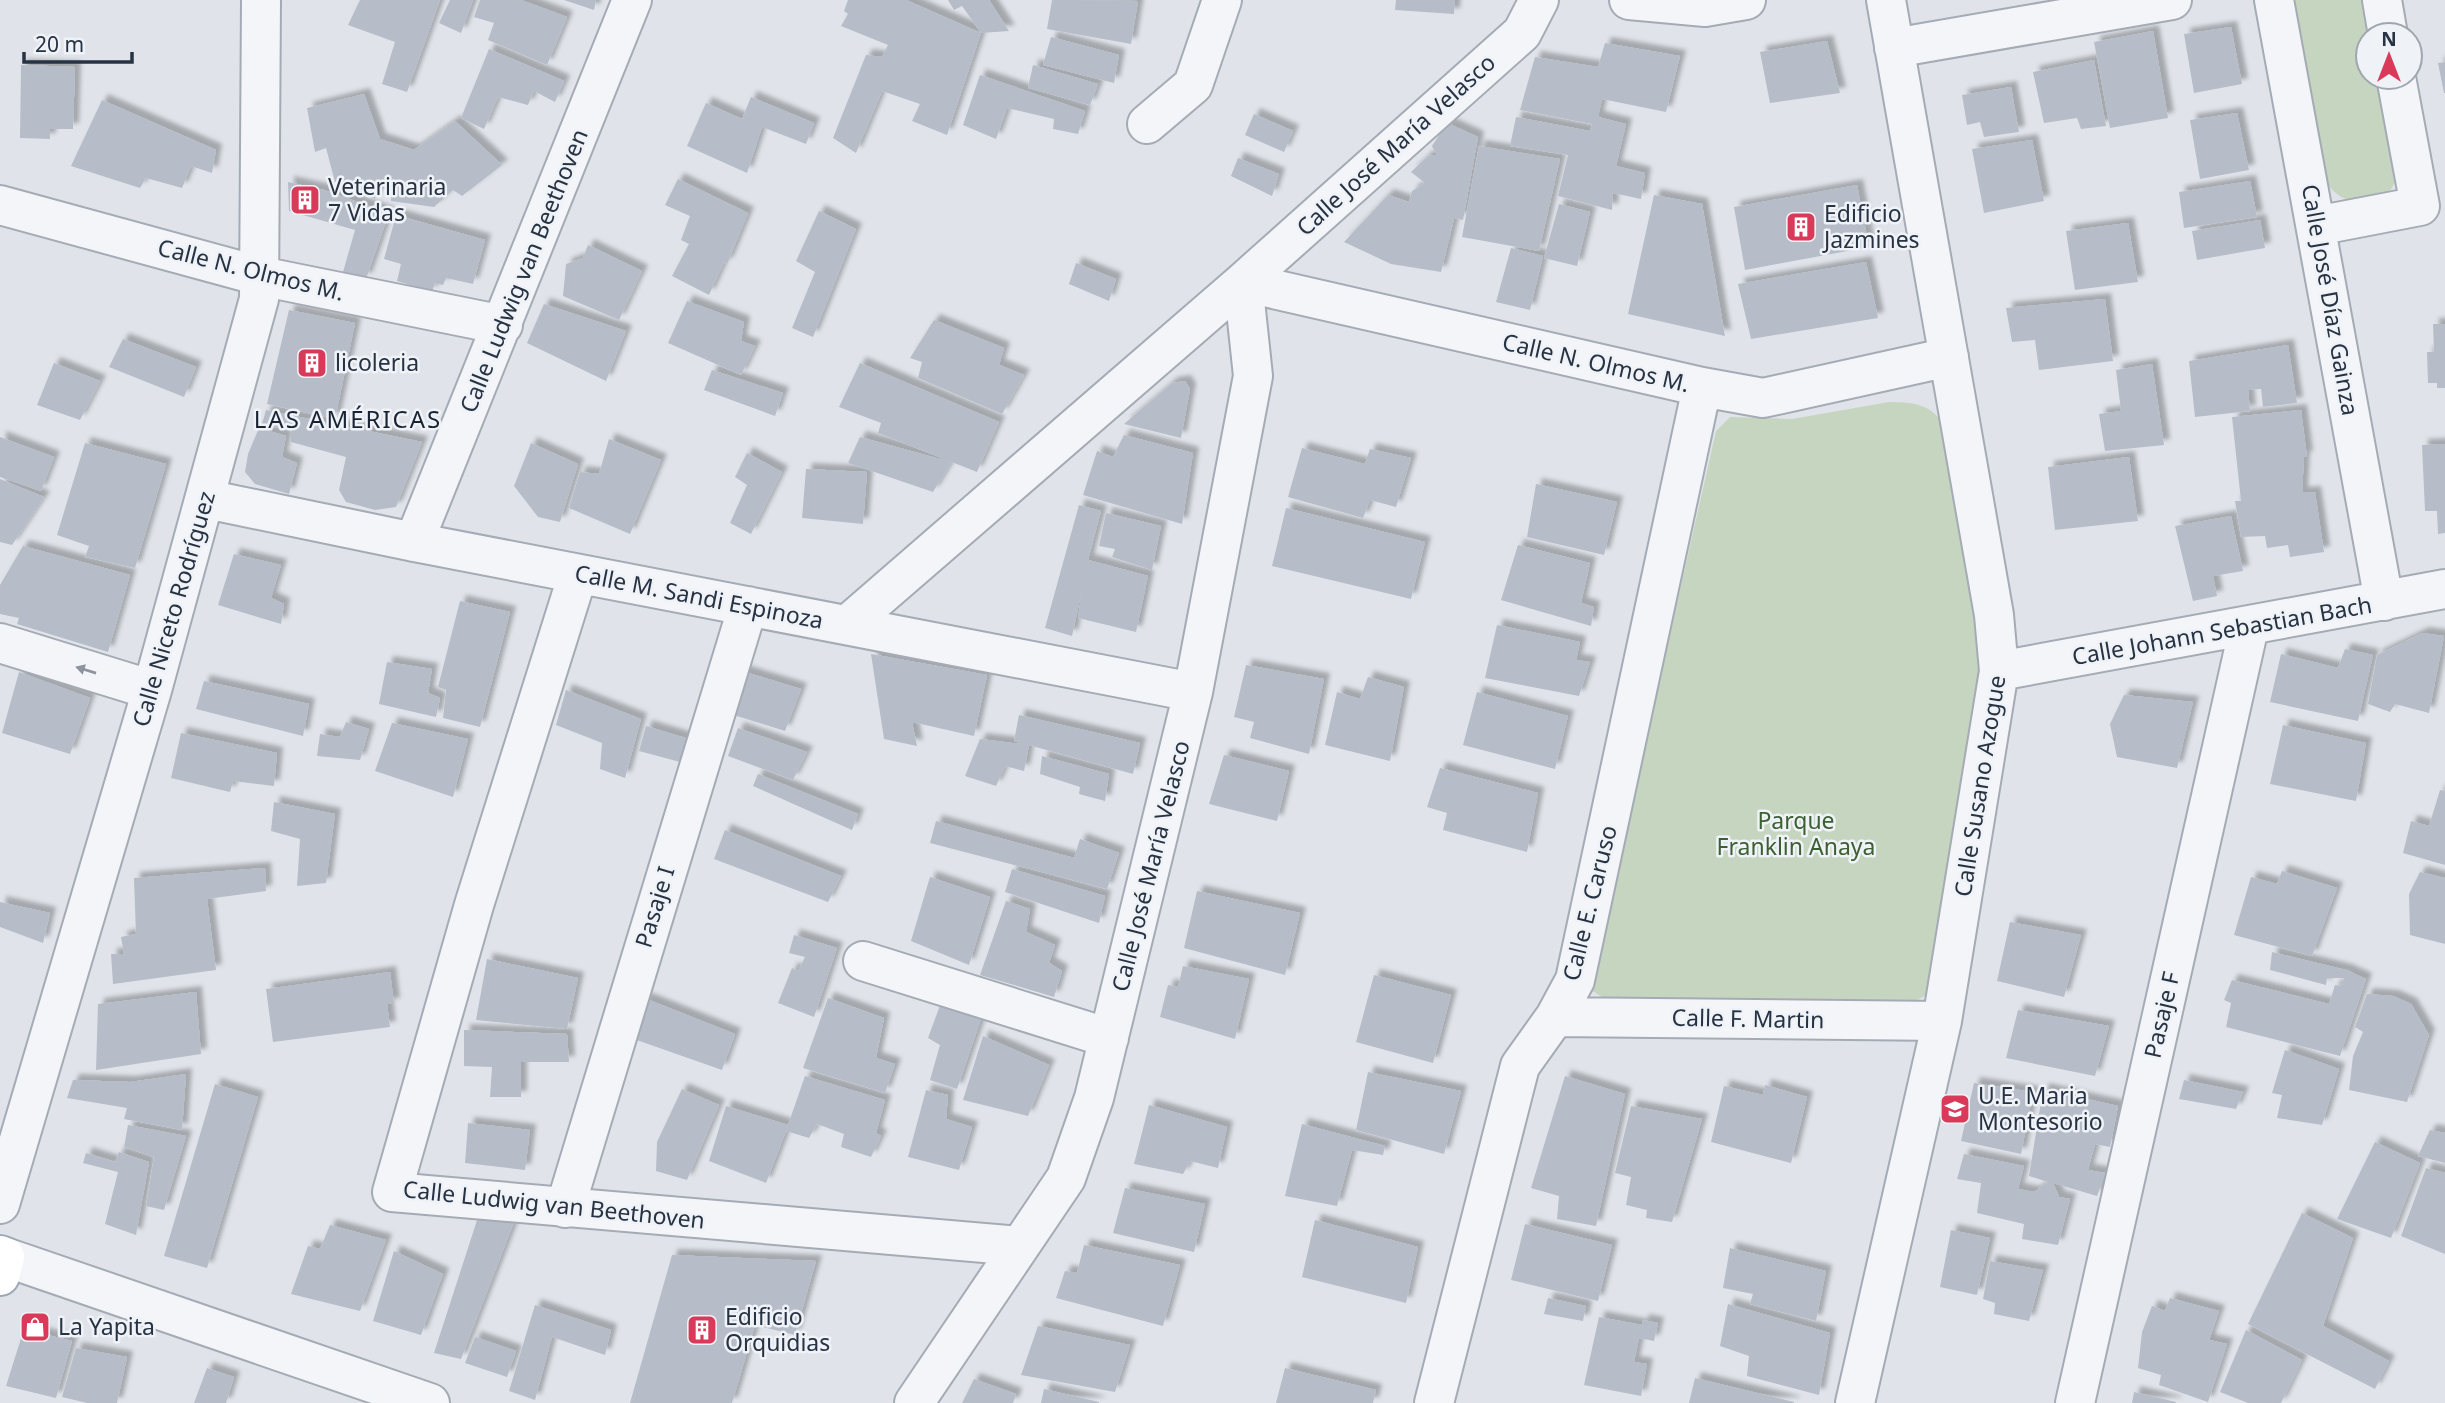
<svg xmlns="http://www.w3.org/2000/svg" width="2445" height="1403" font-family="'Noto Sans',sans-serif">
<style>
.green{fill:#c6d5c0}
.building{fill:#b6bdc8;filter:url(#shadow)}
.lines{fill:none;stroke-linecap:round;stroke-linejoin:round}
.minor-casing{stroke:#a5abb5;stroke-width:42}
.major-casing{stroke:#9ea9b7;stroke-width:42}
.minor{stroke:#f3f5f8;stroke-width:38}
.major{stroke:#fff;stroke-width:38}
.oneway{fill:#8d949e}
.labels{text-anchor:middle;stroke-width:5;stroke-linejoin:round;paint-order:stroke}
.street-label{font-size:23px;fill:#273243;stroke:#eff3f7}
.poi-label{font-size:23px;fill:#273243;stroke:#eff3f7;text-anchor:start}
.park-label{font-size:23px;fill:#3d6033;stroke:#eff3f7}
.neighbourhood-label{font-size:24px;letter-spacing:2px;fill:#192333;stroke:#eff3f7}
</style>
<defs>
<filter id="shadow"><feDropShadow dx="6" dy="-6" stdDeviation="2" flood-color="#0004"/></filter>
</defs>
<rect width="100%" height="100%" fill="#e0e4ea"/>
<path class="green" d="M2292,0h73l7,35h-4v42h12c4,24 25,93 12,111 -8,11 -17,11 -29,12 -17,2 -25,-3 -36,-16z
M1889,402c23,0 45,2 55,25l33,188 7,97 -55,282 -20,10 -301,-3 -17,-11 3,-20 122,-539 14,-14 62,2z"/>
<path class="building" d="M360,0h80l-33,92 -25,-8 13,-42 -47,-17z
M450,0h23l-12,33 -22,-10z
M480,0h41l46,17 -20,48 -59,-25 6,-17 -20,-6z
M564,0h32l-2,10z
M848,0h58l75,33 -19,-27 -8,4 -6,-10h41l20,31 -28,2 -34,102 -35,-14 8,-17 -38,-13 -26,62 -23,-15 33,-83 16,2 6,-12 -47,-19 7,-12 -4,-3z
M1052,0l86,1 -7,43 -84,-15z
M1396,0h59l-1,14 -59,-4z
M2231,27l11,57 -48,9 -10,-59z
M2153,31l15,87 -58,10 -16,-86z
M1051,37l68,18 -5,28 -71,-18z
M1827,41l13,52 -70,10 -10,-51z
M1605,43l75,13 -14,56 -64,-13 -4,18 28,7 -10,42 29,7 -4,26 -28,-6 -1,17 -54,-14 10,-41 -58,-9 6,-29 74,14 2,-7 -72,-14 15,-53 63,10z
M489,49l75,32 -9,21 -21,-11 -6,14 -30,-8 -14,32 -23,-11z
M2094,60l12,66 -25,3 -4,-11 -33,5 -11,-51z
M2445,62v31h-1l-6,-30z
M21,65l54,2 -2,62h-23v10l-30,-1z
M1033,65l65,19 -8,21 -62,-17z
M980,75l105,36 -7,23 -25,-5 1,-10 -47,-11 -11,31 -33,-14z
M2011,87l8,45 -35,5 -4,-15 -13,3 -5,-30z
M364,94l16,45 34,11 41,-29 47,44 -40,31 -9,-6 -19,17 -43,-6v-11l-13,-2 -3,11 -40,-17 -9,-34 -11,4 -8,-44z
M751,97l63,26 -8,21 -44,-17 -15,46 -60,-27 19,-43 36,16z
M102,100l114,50 -4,23 -21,-7 -9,22 -36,-10 -6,10 -69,-22z
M2237,113l12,57 -49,9 -10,-59z
M1254,114l39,17 -9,21 -39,-17z
M1447,123l31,14 -15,83 -17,-4 8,3 -13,53 -50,-8 -47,-22 44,-47 21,7 3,-11 13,-8 -14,-11 17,-16 9,-1 -5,-9z
M2032,140l12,61 -60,12 -12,-64z
M1479,146l81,13 -21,92 -77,-14z
M1238,158l41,16 -7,22 -41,-20z
M678,179l70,34 -21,51 -3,-2 -15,33 -37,-19 17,-32 -8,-4 9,-24 -25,-11z
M2250,181l7,36 -73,11 -5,-36z
M288,182l36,8 65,23 -23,66 -23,-7 12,-42 -66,-19z
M1857,185l12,62 -124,23 -11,-63z
M1654,195l48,9 23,132 -97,-22z
M1559,204l31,8 -13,54 -33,-8z
M819,211l37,18 -43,108 -21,-9 23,-56 -19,-11z
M396,215l89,25 -12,44 -27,-6 -3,7 -8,-2 -3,9 -35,-11 4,-17 -17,-5z
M2260,220l5,28 -68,12 -5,-29z
M2128,223l10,59 -63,8 -9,-59z
M588,245l54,26 -23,49 -56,-24 3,-32 17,-6z
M1511,248l32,8 -13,54 -34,-8z
M1866,262l12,56 -127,21 -13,-55z
M1076,263l40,16 -7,22 -40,-17z
M2105,299l8,62 -74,9 -4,-30 -23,2 -6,-34z
M687,301l57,21 -3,19 14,5 -14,29 -73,-32z
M544,304l82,27 -20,50 -79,-38z
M289,310l66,13 -20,96 -68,-15z
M934,320l70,28 -5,17 25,10 -22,39 -84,-36 4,-16 -12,-4z
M2433,324h12v64h-8v-5h-9l-1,-31h7z
M123,339l73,28 -12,30 -75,-30z
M2288,345l9,58 -34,4 -2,-18 -13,1 2,21 -55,6 -6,-56z
M54,363l46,18 -20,39 -43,-15z
M860,363l139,59 -22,50 -99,-39 3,-10 -42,-16z
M2152,364l12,81 -59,6 -6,-37 22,-3 -5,-41z
M712,370l71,23 -8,23 -71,-26z
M1185,381l5,8 -9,49 -57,-14 48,-41z
M266,410l156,32 -26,65 -21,3 -29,-8 -7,-12 7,-33 -55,-15v-11l-29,-7z
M2301,410l6,47h-3l-2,36 13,-1 9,60 -34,5 -2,-12 -21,3 -2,-12 -24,1 -6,-36h6l-9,-84z
M259,428l27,8 -4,21 15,6 -8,31 -34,-10 -10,-12 3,-18z
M1124,435l69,18 -11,71 -99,-29 14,-44 16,6z
M0,437l54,20 -13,34 -41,-14z
M860,437l91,25 -18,30 -85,-29z
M609,439l52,21 -31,74 -61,-26 11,-36 19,2z
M85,443l81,21 -31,104 -50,-11 4,-11 -32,-11z
M531,443l47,21 -18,58 -22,-5 -24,-31z
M2445,444v89l-7,1 -1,-23h-12l-3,-66z
M1302,448l63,16 5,-15 41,9 -15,49 -26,-7 -7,18 -75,-21z
M747,453l35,19 -31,62 -21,-11 17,-38 -12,-8z
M2129,457l9,64 -83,9 -7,-63z
M806,469l61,3 -4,52 -61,-6z
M0,479l44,18 -32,48 -12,-3z
M1536,484l81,18 -13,53 -77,-18z
M1079,505l22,6 -13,49 60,16 -12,56 -58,-14 5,-33 -11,51 -27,-8z
M1286,508l139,34 -14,57 -139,-33z
M1106,513l55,13 -9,44 -40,-13 3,-8 -16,-3z
M2231,516l12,55 -30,5 4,20 -24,5 -18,-75z
M1518,545l72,18 -9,40 13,4 -3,19 -90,-26z
M23,546l107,29 -22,77 -91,-28 2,-6 -19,-4v-29z
M234,554l47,11 -10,33 13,6 -3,20 -63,-19z
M460,601l50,11 -30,115 -37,-9 3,-28 -8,-3z
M1497,625l83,17 -4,18 14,2 -11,34 -94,-18z
M2423,633l21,3 -15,77 -34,-9 -5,8 -22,-8 9,-49z
M2345,649l28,6 -15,66 -88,-19 11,-48 57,14z
M871,654l116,21 -13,61 -62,-14 5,24 -33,-7z
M387,662l45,7 -4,24 12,5 -4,19 -57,-13z
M1246,665l78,14 -15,75 -59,-16 4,-16 -20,-5z
M742,671l59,18 -16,42 -58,-18z
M19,672l71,26 -20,56 -68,-21z
M1368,677l36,10 -14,74 -65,-16 12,-53 23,7z
M204,681l105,23 -6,32 -107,-27z
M566,690l75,29 -16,59 -25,-9 2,-26 -46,-18z
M1477,692l91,24 -13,53 -92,-24z
M2124,695l69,7 -16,66 -60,-11 -7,-33z
M1019,715l121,28 -7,31 -119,-33z
M346,722l23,7 -9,31 -43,-4 3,-22 20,3z
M392,723l76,16 -15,58 -78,-26z
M2283,725l83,18 -10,58 -86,-17z
M646,726l43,13 -9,23 -41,-11z
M738,728l69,24 -14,28 -65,-24z
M181,733l96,20 -3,33 -41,-5 -3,11 -59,-14z
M980,739l49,6 -5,26 -19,-5 -9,20 -31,-10z
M1224,755l65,16 -12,50 -68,-17z
M1042,756l67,18 -4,27 -26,-7 1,-7 -40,-13z
M1440,768l98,25 -11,59 -84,-22 4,-17 -20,-6z
M758,774l100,40 -6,16 -99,-44z
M2440,790l5,1v74l-42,-12 8,-32 18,5z
M274,802l61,12 -9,69 -29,3 3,-47 -29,-8z
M936,821l138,37 6,-19 39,14 -12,36 -177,-46z
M725,830l116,46 -13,26 -114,-43z
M265,868l1,23 -59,8 9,71 -103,14 -2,-30h13l-3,-17 15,-3 -2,-56z
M1012,869l93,27 -6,27 -94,-31z
M2282,871l55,17 -25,68 -78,-21 17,-58 26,7z
M2420,872l25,6v66l-35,-9 -1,-41z
M930,877l60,20 -21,68 -58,-24z
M1197,891l103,22 -15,62 -101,-27z
M1006,901l24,8 -4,23 29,13 -6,18 13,8 -8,26 -74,-22z
M0,902l50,11 -7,30 -43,-16z
M2010,922l71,13 -17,62 -67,-16z
M794,935l43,13 -23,69 -36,-14 14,-35 6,3 7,-14 -16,-4z
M2272,952l74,18 20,9 -26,77 -114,-29 5,-24 -7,-3 8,-20 97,24 6,-19 6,1 3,-8h-17l-1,7 -56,-15z
M487,959l91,19 -11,51 -91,-9z
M1183,966l66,13 -14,60 -75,-22 8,-32 10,2z
M390,972l4,32h-7l3,23 -117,15 -7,-53z
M1374,975l77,20 -18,68 -77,-21z
M196,992l5,62 -105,16 2,-66z
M2367,994l26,2 18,8 18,31 -22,67 -58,-12 4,-34 10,-24 -8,-5z
M644,998l91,36 -13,36 -91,-32z
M828,998l56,20 -8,40 19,6 -10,29 -82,-25z
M942,1000l41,13 -26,76 -27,-9 10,-35 -12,-7z
M2018,1010l91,16 -14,50 -89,-18z
M464,1030l103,4 2,28h-48v35h-31l2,-30 -28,-1z
M983,1036l66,29 -21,51 -65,-16z
M2285,1050l54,19 -17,56 -45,-7 5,-23 -10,-2z
M1368,1072l93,19 -17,63 -88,-24z
M186,1074l-4,56 -58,-11 3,-11 -60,-10 6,-18 57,2z
M805,1076l80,24 -9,33 5,3 -10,21 -30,-10 3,-13 -27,-10 -8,14 -23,-7 -20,52 -57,-22 17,-55 62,19z
M1565,1076l60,18 -29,132 -39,-7 2,-23 -28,-8z
M2184,1080l59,12 -7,17 -57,-10z
M1974,1083l59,9 -12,62 -60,-13z
M215,1084l43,13 -51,171 -43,-12z
M1765,1085l42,12 -16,66 -80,-21 13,-56 39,9z
M682,1089l37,16 -32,75 -31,-9 1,-29z
M2043,1089l75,17 -8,41 -15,-3 -7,26 17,3 -8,23 -44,-13 6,14 11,2 -12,46 -36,-6 2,-15 -47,-11 4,-30 -24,-4 7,-25 60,12 -6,23 16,3 14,-10 -19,-6z
M926,1090l22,5 -2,24 26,8 -13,43 -51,-13z
M1149,1105l78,22 -9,41 -28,-7 -7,13 -49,-10z
M1631,1106l71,13 -30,103 -26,-4 1,-8 -21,-5 5,-28 -16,-4z
M468,1123l62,7 -5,40 -60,-7z
M1302,1124l83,22 -2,9 -31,-5 -15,56 -52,-10z
M128,1125l58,11 -22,74 -18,-4 8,-49 -30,-10z
M2430,1130l15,3v30l-27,-7z
M2375,1142l45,21 -29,75 -54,-19z
M119,1152l30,10 -13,73 -31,-11 13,-52 -35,-9 3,-10 29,9z
M2426,1168l19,5v81l-44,-18z
M1125,1188l80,16 -11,48 -81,-19z
M480,1211l34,11 -53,137 -27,-6z
M2302,1213l51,25 -30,88 66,35 -14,28 -127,-65z
M1315,1220l103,27 -12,56 -104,-26z
M1525,1224l87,21 -14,56 -87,-21z
M330,1225l56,15 -26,71 -69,-17 17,-48 12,3z
M1951,1230l39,8 -13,57 -37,-8z
M1084,1245l96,20 -17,61 -107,-28 9,-27 12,2z
M1730,1248l96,23 -10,50 -66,-17 3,-10 -30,-6z
M394,1251l49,23 -22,61 -48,-14z
M672,1255l144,6 -21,74 -40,-10 -23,78h-102z
M1990,1261l53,9 -14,51 -35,-7 1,-11 -12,-4z
M1548,1298l38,8 -3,15 -39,-7z
M2170,1298l49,13 -10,29 18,4 -19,58 -49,-17 2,-10 -23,-7 4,-36 10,-26 13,5z
M1728,1304l102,29 -11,62 -72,-19 2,-20 -29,-10z
M535,1305l76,25 -6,25 -53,-18 -17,63 -26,-9z
M1599,1317l43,8 1,-5 15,3 -4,18 -15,-3 -5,24 13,2 -6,32 -57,-11z
M1038,1326l92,19 -15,47 -94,-17z
M24,1329l48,12 -16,57 -50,-12z
M2246,1330l56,30 -21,43h-33l-28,-11z
M475,1337l41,14 -9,26 -42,-14z
M76,1348l51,9 -10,46h-30l-25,-6z
M207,1368l27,9 -8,26h-32z
M1285,1368l91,22 -3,13h-97z
M1695,1378l99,24v1h-105z
M974,1379l42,15 -3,9h-51z
M1044,1389l55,13v1h-58z
M2134,1392l42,10v1h-44z"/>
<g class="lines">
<g class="minor-casing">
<path id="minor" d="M1629,0l76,7 41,-7
M2274,0l110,601
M2382,0l6,35
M1894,48l278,-48
M1147,124l46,-39 29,-85
M0,205l260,71 243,49
M2316,226l104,-20 -24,-129
M1243,282l459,105 61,11 186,-41
M206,499l208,43 779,150
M414,542l218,-542
M578,574l-104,331 -82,287 627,54
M847,625l396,-343 279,-249 17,-33
M0,643l152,47
M1999,671l446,-82
M863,961l246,77
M1555,1017l387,4
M0,1204l152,-514 107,-391 2,-299
M565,1208l183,-602
M5,1257l425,146
M914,1403l152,-225 28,-80 99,-406 60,-316 -10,-94
M1434,1403l86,-337 35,-49 20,-37 127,-593
M1855,1403l87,-382 57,-350 -5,-56 -108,-615
M2075,1403l174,-776"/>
</g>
<g class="major-casing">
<path id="major" d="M0,1255l5,2 -5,19"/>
</g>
<use href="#minor" class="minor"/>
<use href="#major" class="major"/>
</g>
<defs><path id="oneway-solid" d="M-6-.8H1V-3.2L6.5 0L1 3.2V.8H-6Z" transform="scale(1.75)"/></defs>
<use class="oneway" href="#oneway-solid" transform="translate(86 670) rotate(-163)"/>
<defs>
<g id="building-square" transform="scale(1.575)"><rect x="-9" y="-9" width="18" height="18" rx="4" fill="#da3a59" stroke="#eff3f7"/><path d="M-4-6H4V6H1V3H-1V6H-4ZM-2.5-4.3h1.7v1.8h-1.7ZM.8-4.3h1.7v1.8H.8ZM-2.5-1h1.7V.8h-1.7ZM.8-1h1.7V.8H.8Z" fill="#fff"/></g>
<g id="school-square" transform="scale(1.575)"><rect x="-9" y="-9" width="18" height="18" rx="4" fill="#da3a59" stroke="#eff3f7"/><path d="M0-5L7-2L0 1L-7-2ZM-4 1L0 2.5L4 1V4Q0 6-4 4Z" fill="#fff"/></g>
<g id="shop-square" transform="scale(1.575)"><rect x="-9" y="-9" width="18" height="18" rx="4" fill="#da3a59" stroke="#eff3f7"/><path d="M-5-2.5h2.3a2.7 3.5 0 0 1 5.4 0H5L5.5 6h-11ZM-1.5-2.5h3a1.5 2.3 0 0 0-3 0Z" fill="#fff"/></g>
</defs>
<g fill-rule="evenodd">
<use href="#building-square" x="305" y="200"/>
<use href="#building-square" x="1801" y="227"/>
<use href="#building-square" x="312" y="363"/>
<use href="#school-square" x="1955" y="1109"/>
<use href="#shop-square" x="35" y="1327"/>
<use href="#building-square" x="702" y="1330"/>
</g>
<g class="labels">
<g class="street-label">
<text transform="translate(1396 145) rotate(-42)" y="8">Calle José María Velasco</text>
<text transform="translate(251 270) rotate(14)" y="8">Calle N. Olmos M.</text>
<text transform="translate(524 271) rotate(-68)" y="8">Calle Ludwig van Beethoven</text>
<text transform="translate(2330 300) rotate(80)" y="8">Calle José Díaz Gainza</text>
<text transform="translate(1596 363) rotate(13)" y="8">Calle N. Olmos M.</text>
<text transform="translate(699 597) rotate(11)" y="8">Calle M. Sandi Espinoza</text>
<text transform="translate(174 609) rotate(-74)" y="8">Calle Niceto Rodríguez</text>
<text transform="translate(2222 631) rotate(-10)" y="8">Calle Johann Sebastian Bach</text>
<text transform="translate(1980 786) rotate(-81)" y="8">Calle Susano Azogue</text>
<text transform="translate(1151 866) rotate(-76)" y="8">Calle José María Velasco</text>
<text transform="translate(1590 903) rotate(-76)" y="8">Calle E. Caruso</text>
<text transform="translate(655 907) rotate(-73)" y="8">Pasaje I</text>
<text transform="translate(2162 1015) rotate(-77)" y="8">Pasaje F</text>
<text transform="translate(1748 1019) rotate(1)" y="8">Calle F. Martin</text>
<text transform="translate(554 1205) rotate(6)" y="8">Calle Ludwig van Beethoven</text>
</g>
<g class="poi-label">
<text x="328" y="195">Veterinaria<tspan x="328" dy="26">7 Vidas</tspan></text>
<text x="1824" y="222">Edificio<tspan x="1824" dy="26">Jazmines</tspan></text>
<text x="335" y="371">licoleria</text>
<text x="1978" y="1104">U.E. Maria<tspan x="1978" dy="26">Montesorio</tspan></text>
<text x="725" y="1325">Edificio<tspan x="725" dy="26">Orquidias</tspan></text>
<text x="58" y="1335">La Yapita</text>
</g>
<g class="park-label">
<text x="1796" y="829">Parque<tspan x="1796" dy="26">Franklin Anaya</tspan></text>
</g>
<g class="neighbourhood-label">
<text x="348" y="428">LAS AMÉRICAS</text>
</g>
</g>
<g transform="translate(2389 56)"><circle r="33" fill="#eff3f7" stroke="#9fa6af" stroke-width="2"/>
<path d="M0-5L12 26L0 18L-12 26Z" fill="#da3a59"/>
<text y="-10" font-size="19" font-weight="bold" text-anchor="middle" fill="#273243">N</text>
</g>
<path d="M24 52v10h108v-10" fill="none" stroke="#273243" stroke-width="3.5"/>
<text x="35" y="52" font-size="21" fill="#273243" stroke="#eff3f7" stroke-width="5" paint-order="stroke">20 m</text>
</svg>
